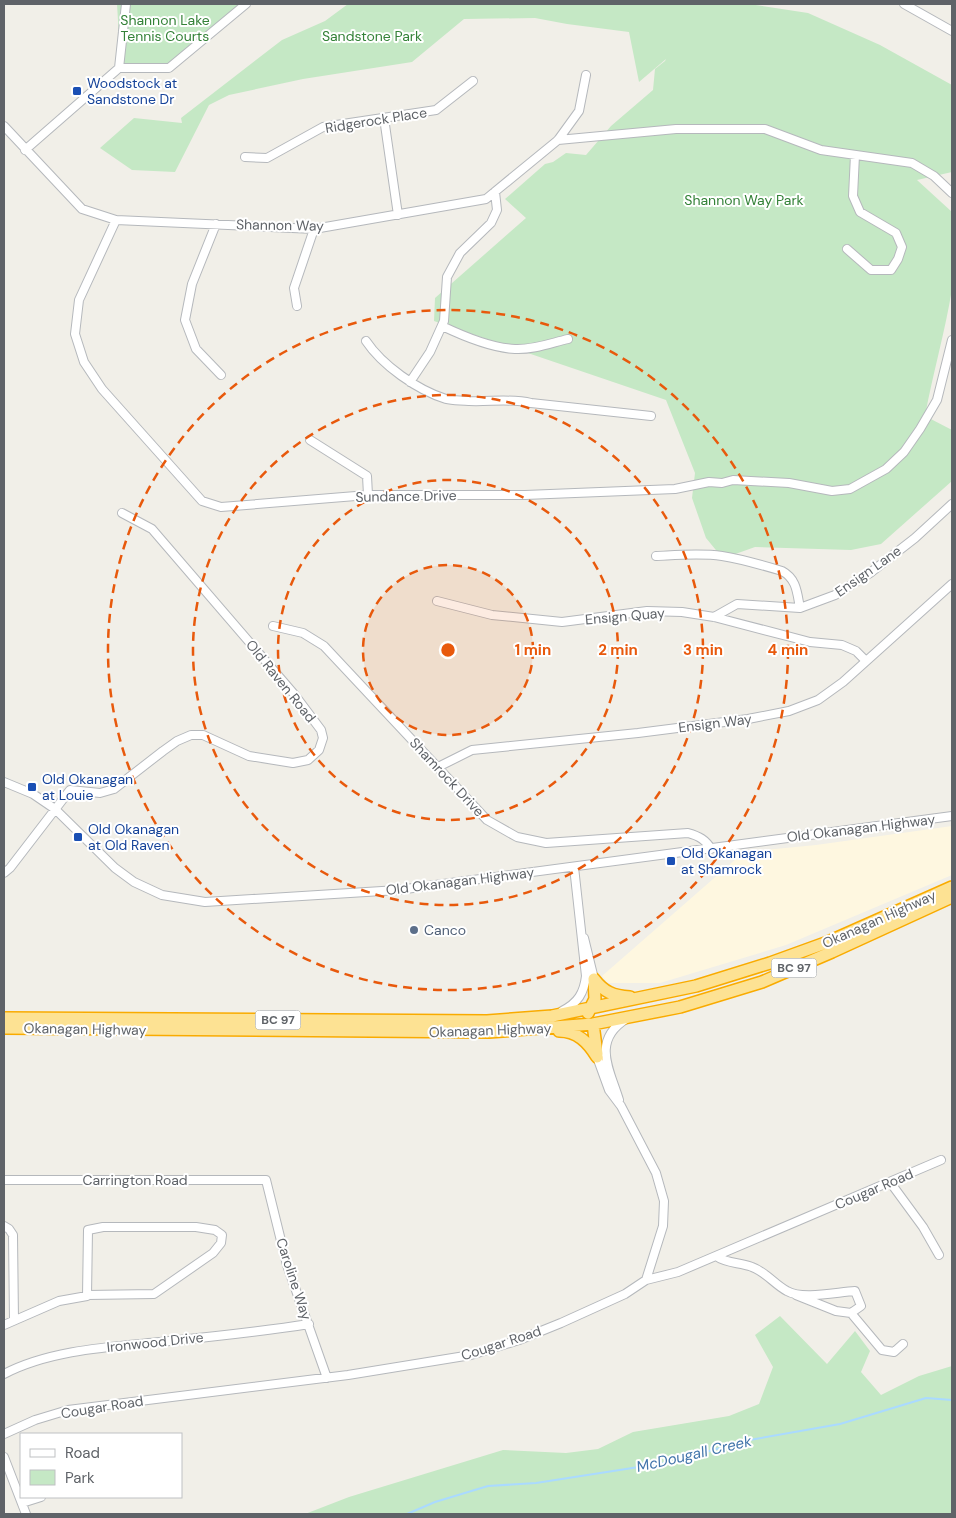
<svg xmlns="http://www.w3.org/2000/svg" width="956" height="1518" font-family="'DM Sans',sans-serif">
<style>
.commercial{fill:#fef7e0}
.green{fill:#c5e8c5}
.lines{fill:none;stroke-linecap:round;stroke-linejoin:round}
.stream{stroke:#aadaff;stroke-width:2}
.minor-casing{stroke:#b5b8bc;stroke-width:10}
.highway-casing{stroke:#f9ab00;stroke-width:14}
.minor{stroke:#fff;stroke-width:8}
.highway{stroke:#fde293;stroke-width:11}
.ring{fill:none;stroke:#e8590c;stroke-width:2.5;stroke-dasharray:9 6}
.transit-dot{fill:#1a4fb4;stroke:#fff;stroke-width:2}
.service-dot{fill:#5c6f8a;stroke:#fff;stroke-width:2}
.labels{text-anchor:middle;stroke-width:4;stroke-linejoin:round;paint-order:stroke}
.shield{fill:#fff;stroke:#8f9295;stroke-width:1}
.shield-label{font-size:12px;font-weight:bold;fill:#5f6368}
.park-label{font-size:14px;fill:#348238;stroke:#fff}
.transit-label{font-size:14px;fill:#164399;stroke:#fff;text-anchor:start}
.street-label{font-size:14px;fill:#5f6368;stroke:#fff}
.service-label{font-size:14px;fill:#4e5e75;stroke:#fff;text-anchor:start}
.water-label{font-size:15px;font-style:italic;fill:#4174aa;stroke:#fff}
.centre{fill:#e8590c;stroke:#fff;stroke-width:2.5}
.ring-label{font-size:15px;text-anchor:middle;font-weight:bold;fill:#e8590c;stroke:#fff;stroke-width:4;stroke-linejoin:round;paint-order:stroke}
</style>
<rect width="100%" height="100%" fill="#f1efe8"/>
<path class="commercial" d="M952,826v49l-166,70 -126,38h-52l-6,-7 142,-124 72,-7z"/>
<path class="green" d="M117,4h128l-72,58 -52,9z
M348,4h401l59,9 72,32 72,40v87l-35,8 35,32c0,24 3,54 0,77 -7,43 -19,84 -27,127l27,14v51l-71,63 -30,6 -96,-3 -28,10 -7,-2 -14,-17 -14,-40 3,-25 -29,-73 -232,-79 1,-23 91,-80 -21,-19 40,-35 8,-2 13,-9 20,2 25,-29 42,-36 2,-21 10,-8 1,-2 -27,23 -10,-50 -62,-8 -32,-6 -71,1 -52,43 -109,17 -74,16 -20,10 -34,67 -43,-2 -32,-22 34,-30 48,5 -1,-5 101,-78 43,-19z
M780,1316l47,48 28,-33 15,20 -9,21 20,23 38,-19 33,-10v148h-647l44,-17 154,-47 63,3 32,-4 35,-17 96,-16 30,-12 14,-37 -18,-32z"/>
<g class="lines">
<path class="stream" d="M407,1514l28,-12 53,-16 48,-3 135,-21 73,-21 96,-17 86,-26 26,2"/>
<g class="minor-casing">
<path id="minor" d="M904,4l48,27
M119,68h50l77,-64
M384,118l14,97
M4,126l78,83 34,11 198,9 172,-30 72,-59 21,-29 7,-36
M558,140l118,-11h89l56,21 91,13 22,13 18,17
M25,150l94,-82 7,-64
M245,157l22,1 56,-31 113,-17 37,-29
M116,220l-37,80 -4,34 9,28 18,27 100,112 19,6 147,-12h157l150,-6 34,-7 13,1 11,-3 56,3 43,8 18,-2 36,-20 18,-17 16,-23 17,-29 15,-60
M216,224l-24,60 -7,36 11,29 25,26
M847,249l24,21h20l7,-11 4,-12 -6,-14 -36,-21 -7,-16 2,-41
M297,306l-3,-18 20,-59
M442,326c21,10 49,22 73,23 18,1 36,-6 53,-10
M366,341c16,24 51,49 80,58 7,2 16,1 23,2 21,1 42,-3 62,2l120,13
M410,382l20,-30 14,-31 3,-44 13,-24 31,-30 6,-13 -2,-18
M310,440l57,36 1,19
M656,556c22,-1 45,-3 66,0 20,3 40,9 60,15 15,8 15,22 18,37
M437,601l55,14 70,7 85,-11 35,1 32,5 96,25 32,3 14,6 10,10
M714,617l23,-13 63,4 35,-13 35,-22 45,-35 37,-34
M273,626l30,7 21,13 163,174 30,17 29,6 142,-10c11,3 18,7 23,16
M438,767l34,-17 166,-17 110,-14 41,-8 29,-11 25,-18 109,-98
M4,782l29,12 22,15 60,59 19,14 28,13 43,7 193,-12 554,-74
M4,873l6,-5 60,-78 30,3 14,-4 49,-38 14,-10 14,-6h12l46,21 44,7 15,-3 11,-10 4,-12 -2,-8 -27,-36 -142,-165 -30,-16
M584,938l10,41
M562,1011c16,-8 22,-18 24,-35l-12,-109
M597,1057l12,33 12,16 35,67 8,28 -1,25 -17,54
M619,1100c-9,-30 -28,-59 7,-81
M4,1180h262l21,85 40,113
M890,1182l33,45 16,28
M4,1226l5,3 4,6 1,85
M716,1256c11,8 24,6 36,11 14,5 22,17 35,24 15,9 50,1 68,0l6,15 -10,7 -15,-2 -40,-16
M851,1313l31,37 12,2 9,-8
M4,1325l55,-24 28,-5 1,-66 15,-3h93l19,3 7,5 -1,8 -8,10 -59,41 -67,1
M4,1374c46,-24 105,-27 156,-32 50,-5 99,-10 149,-18
M4,1434l31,-14 33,-10 280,-35 123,-20 48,-15 42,-17 64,-29 21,-14 32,-8 263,-112
M4,1457l22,57
M22,1503l19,-6"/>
</g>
<g class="highway-casing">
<path id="highway" d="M594,979c10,13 19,17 36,18
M588,1013l7,-14 -1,-20
M4,1018l483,3 65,-5 144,-30 74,-23 58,-21 124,-55
M593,1024l4,30
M4,1028l485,4 104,-8 87,-17 82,-25 70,-30 120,-55
M559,1031c18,0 29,11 38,26"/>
</g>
<use href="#minor" class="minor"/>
<use href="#highway" class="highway"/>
</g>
<circle cx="448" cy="650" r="85" fill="#e8590c" fill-opacity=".12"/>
<g class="ring">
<circle cx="448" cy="650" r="85"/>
<circle cx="448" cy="650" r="170"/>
<circle cx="448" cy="650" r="255"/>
<circle cx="448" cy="650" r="340"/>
</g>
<g class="transit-dot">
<rect x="72" y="86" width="10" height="10" rx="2.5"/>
<rect x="27" y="782" width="10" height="10" rx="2.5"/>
<rect x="73" y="832" width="10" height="10" rx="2.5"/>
<rect x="666" y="856" width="10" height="10" rx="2.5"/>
</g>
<circle class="service-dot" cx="414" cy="930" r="5"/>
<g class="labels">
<g class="shield">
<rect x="771.5" y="958.5" width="45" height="19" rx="4"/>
<rect x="255.5" y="1010.5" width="45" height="19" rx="4"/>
</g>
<g class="shield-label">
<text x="794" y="972">BC 97</text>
<text x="278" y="1024">BC 97</text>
</g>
<g class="park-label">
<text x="165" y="25">Shannon Lake<tspan x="165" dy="16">Tennis Courts</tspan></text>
<text x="372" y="41">Sandstone Park</text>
<text x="744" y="205">Shannon Way Park</text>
</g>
<g class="transit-label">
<text x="87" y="88">Woodstock at<tspan x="87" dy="16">Sandstone Dr</tspan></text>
<text x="42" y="784">Old Okanagan<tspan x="42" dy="16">at Louie</tspan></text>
<text x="88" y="834">Old Okanagan<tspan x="88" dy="16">at Old Raven</tspan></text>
<text x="681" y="858">Old Okanagan<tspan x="681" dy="16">at Shamrock</tspan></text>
</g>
<g class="street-label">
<text transform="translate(376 120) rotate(-9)" y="5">Ridgerock Place</text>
<text transform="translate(280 225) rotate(1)" y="5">Shannon Way</text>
<text transform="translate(406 496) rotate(-1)" y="5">Sundance Drive</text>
<text transform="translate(868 571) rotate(-35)" y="5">Ensign Lane</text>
<text transform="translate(625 616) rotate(-5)" y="5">Ensign Quay</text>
<text transform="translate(281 681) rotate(51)" y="5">Old Raven Road</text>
<text transform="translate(715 723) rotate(-7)" y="5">Ensign Way</text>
<text transform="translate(447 777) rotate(47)" y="5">Shamrock Drive</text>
<text transform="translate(861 828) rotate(-7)" y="5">Old Okanagan Highway</text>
<text transform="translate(460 881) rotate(-7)" y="5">Old Okanagan Highway</text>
<text transform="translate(879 919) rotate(-24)" y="5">Okanagan Highway</text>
<text transform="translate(85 1029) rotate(1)" y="5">Okanagan Highway</text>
<text transform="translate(490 1030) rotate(-2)" y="5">Okanagan Highway</text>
<text x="135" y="1185">Carrington Road</text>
<text transform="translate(874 1189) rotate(-23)" y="5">Cougar Road</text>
<text transform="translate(294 1279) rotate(72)" y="5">Caroline Way</text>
<text transform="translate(155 1342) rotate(-6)" y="5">Ironwood Drive</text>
<text transform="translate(501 1343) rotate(-18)" y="5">Cougar Road</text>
<text transform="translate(102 1407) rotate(-9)" y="5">Cougar Road</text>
</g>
<g class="service-label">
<text x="424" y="935">Canco</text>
</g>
<g class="water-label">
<text transform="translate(694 1454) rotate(-13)" y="5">McDougall Creek</text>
</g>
</g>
<circle cx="448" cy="650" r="8" class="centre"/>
<g class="ring-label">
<text x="533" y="655">1 min</text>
<text x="618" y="655">2 min</text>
<text x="703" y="655">3 min</text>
<text x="788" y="655">4 min</text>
</g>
<rect width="956" height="1518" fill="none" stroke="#5f6368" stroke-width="10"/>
<rect x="20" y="1433" width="162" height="65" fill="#ffffff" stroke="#bfc1c3"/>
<rect x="30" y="1449" width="25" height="8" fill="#ffffff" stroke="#bfc1c3"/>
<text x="65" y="1458" font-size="15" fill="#5f6368">Road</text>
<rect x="30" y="1470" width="25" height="15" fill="#c5e8c5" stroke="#bfc1c3"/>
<text x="65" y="1483" font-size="15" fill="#5f6368">Park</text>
</svg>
